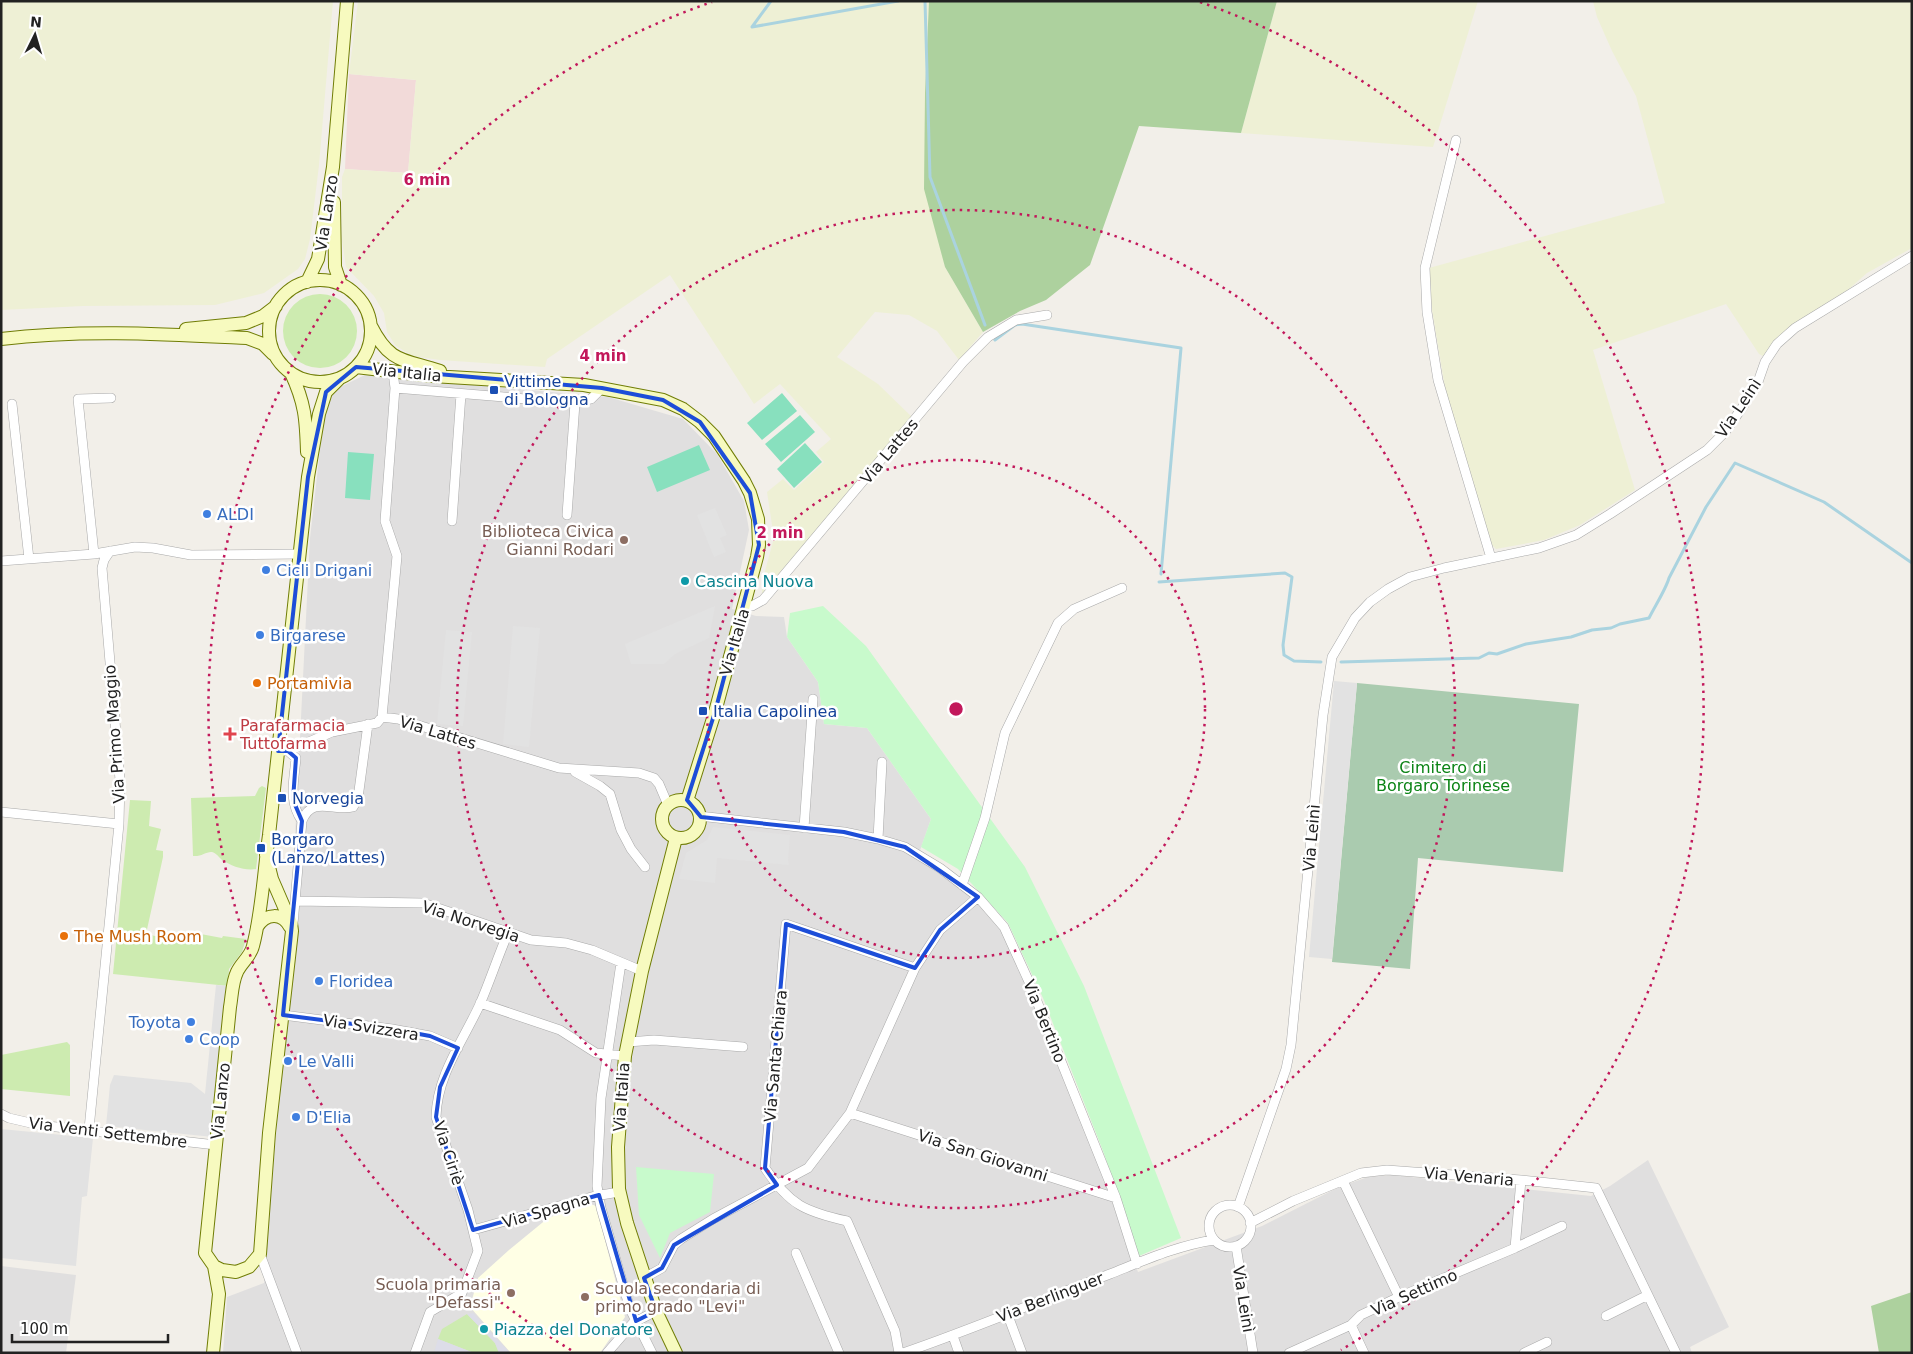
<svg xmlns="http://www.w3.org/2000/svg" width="1913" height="1354" font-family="'DejaVu Sans',sans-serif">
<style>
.residential{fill:#e0dfdf}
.commercial{fill:#f2dad9}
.education{fill:#ffffe5}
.farmland{fill:#eef0d5}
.grass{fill:#cdebb0}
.forest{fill:#add19e}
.cemetery{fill:#aacbaf}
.park{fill:#c8facc}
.pitch{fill:#88e0be}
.parking{fill:#e2e2e2}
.plaza{fill:#dddde8}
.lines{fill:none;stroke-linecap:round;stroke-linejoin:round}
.stream{stroke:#aad3df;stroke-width:3}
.street-casing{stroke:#a9a9a9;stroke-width:10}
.secondary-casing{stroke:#707d05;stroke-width:14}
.street{stroke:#fff;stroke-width:9}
.secondary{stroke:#f7fabf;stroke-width:12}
.marked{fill:none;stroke:#1d4ed8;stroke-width:4;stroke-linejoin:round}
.ring{fill:none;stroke:#c2185b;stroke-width:2.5;stroke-dasharray:2.5 5}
.transit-dot{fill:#1a4fb4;stroke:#fff;stroke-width:2}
.shop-dot{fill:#3f7fe0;stroke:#fff;stroke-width:2}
.education-dot{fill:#8d6e63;stroke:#fff;stroke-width:2}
.culture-dot{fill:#0f9aa8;stroke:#fff;stroke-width:2}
.food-dot{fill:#e8710a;stroke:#fff;stroke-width:2}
.health-dot{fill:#e0444e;stroke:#fff;stroke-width:2}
.labels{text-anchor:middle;stroke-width:5;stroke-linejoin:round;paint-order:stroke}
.street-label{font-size:16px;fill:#222;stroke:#fff}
.transit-label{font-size:16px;fill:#164399;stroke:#fff;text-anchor:start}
.shop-label{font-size:16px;fill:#366cbe;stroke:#fff;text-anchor:start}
.education-label{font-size:16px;fill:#785e54;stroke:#fff;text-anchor:end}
.culture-label{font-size:16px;fill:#0d838f;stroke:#fff;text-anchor:start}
.food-label{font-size:16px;fill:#c56008;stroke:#fff;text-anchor:start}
.health-label{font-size:16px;fill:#be3a42;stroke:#fff;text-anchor:start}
.park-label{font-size:16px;fill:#0c8416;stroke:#fff}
.centre{fill:#c2185b;stroke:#fff;stroke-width:2.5}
.ring-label{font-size:15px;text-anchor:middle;font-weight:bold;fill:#c2185b;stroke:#fff;stroke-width:5;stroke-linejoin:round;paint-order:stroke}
</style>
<rect width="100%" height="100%" fill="#f2efe9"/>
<path class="residential" d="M369,373l61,8 178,16 75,22 34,35 27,47 5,29 -17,79 24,7 28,1 3,20 31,45 6,42 43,4 64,91 -14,40 33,19 18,15 36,37 73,177 61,165 124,-46 77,-39 29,-10 24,-2 199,21 19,-10 38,-26 81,167 -39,20 2,6h-1469l4,-56 37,-14 23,-286 23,-459 15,-132 9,-16z
M1,1266l75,9 -10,78h-65z"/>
<path class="commercial" d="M349,74l67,6 -8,93 -63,-4z"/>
<path class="education" d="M588,1203l8,3 29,111 -25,36h-89l-41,-46 8,-29 31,-28 39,-32z"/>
<path class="farmland" d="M1,1h332l-14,164 -9,74 -5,20 -7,10 -34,24 -49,12 -132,1 -82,4z
M358,1h571l-4,92 20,174 38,65 -24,28 -22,-29 -28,-16 -34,-3 -38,45 41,27 35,34 -151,176v-12l12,-44 -7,-46 16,-13 11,11 30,-28 -8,-10 15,-13 -51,-55 -26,20 -84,-129 -123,84 -2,8 -105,-7 -28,-4 -17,-11 -8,-13 -3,-19 -10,-17 -28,-29 -4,-27v-63l3,-8 63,4 8,-93 -67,-6z
M1277,1h201l-45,146 -192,-14z
M1593,1h319v247l-45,25 -18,16 -42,27 -23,16 -16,17 -5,7 -4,-2 -33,-50 -133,46 42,140 -55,35 -36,15 -48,9 -4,-4 -45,-145 -15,-90 -3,-42 236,-65 -29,-107 -24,-45 -15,-34z"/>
<path class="grass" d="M283 331a37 37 0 1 1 74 0a37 37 0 1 1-74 0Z
M262,786l4,2 -10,81c-11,2 -25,-3 -34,-9 -3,-3 -6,-7 -10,-8 -5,-1 -11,5 -19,4l-2,-58 64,-2 4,-8z
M130,800l21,1 -2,25 12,3 -5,21 7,1v6l-17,77 41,9 3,-11 32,6 1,-2 23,3 -4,13 -13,17 -1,17 -115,-12z
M67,1042l3,3v51l-69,-7v-34z
M467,1314l28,29 4,10h-25l-36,-14 4,-10z"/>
<path class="forest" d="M929,1h348l-36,132 -102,-7 -49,139 -44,35 -26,11 -37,21 -38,-65 -21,-78 1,-96z
M1912,1292v61h-33l-8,-47z"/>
<path class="cemetery" d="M1357,683l222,21 -16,168 -145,-14 -8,111 -78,-7z"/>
<path class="park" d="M823,606l43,40 159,221 59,119 97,252 -42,18 -36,-105 -60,-153 -35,-75 -50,-54 -37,-22 10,-28 -64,-91 -43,-4 -6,-42 -31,-45 3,-24z
M636,1167l78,7 -4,38 -40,21 -10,25 -21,-43z"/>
<path class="pitch" d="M782,393l15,18 -35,29 -15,-17z
M800,415l15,17 -34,30 -16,-18z
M805,443l17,19 -28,26 -17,-19z
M699,445l11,25 -53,22 -10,-25z
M348,452l26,2 -4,46 -25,-2z"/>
<path class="parking" d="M715,508l12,27 -7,3 6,14 -12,5 -17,-42z
M715,606l-6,32 -34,16 -11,10h-33l-6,-20z
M513,626l27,2 -11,119 -26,-3z
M446,630l26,2 -9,94 -26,-2z
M1334,681l23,2 -25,276 -23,-2z
M713,827l77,8 -2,26 1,4 -72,-7 -2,25 -36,-4 7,-26 21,-13z
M216,985l12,1 -15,151 -107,-11 4,-41 4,-10 77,8 14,11z
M1,1129l92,9 -6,58 -5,1 -6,69 -75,-8z"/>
<path class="plaza" d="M473,1313l37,40h-11l-4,-10 -28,-29z
M438,1339l36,14h-40z"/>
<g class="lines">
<path class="stream" d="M771,1l-19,26 146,-26
M925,1l5,176 55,148
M995,340l20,-15 7,-1 159,24 -20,226
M1159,582l126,-9 7,4 -9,68 1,10 10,6 27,1
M1341,662l138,-4 10,-5 8,1 29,-10 45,-7 21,-7 19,-2 9,-4 29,-6c6,-12 17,-29 20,-40l37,-71 29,-44 89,39 88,61"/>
<g class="street-casing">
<path id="street" d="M1456,140l-31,128 2,44 11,68 53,178
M395,388l180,15 16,-4 11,-11
M12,404l17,155
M567,515l8,-112
M452,521l9,-127
M94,554l-16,-155 33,-1
M1,561l93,-7 41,-7 18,1 38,7 108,-1
M744,606h8l11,-6 200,-238 25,-25 28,-17 31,-5
M382,717l15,-161 -12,-35 10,-133 -2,-16
M382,717l16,2 161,49 80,5 15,5 5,6 9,21
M278,751h10l44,-19 45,-9 5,-6
M288,751l8,7c-2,23 -8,43 6,63
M575,772l25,14 10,8 11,36 10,19 14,18
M1,812l118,12
M699,816l145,16 34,7 27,8 35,21 38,29 26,30 26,57 86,214 21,66
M804,828l9,-129
M878,839l4,-77
M962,885l23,-67 20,-85 53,-110 16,-14 48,-21
M295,901l128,2 108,37 35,3 26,7 50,21
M293,924l9,-103c10,-26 32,-9 51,-14l5,-9 10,-74
M621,963l-20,135 -4,88 4,22 29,101 22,44
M480,1003l80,27 36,23 29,3
M283,1015l109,14 38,7 28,12
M628,1042l26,-2 89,7
M850,1113l266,85
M1,1114l8,4 30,7 177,20
M89,1129l30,-305 1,-44 -18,-212 2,-8 6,-9
M1343,1181l56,116
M1209 1226a21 21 0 1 1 42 0a21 21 0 1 1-42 0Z
M1238,1207l48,-138 5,-24 32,-330 9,-58 23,-39 15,-16 18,-13 22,-12 34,-9 95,-20 37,-13 34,-21 97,-64 18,-18 19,-27 14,-23 7,-20 12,-18 18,-16 117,-72
M1250,1223l43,-22 68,-28 26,-3 134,10 75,8 80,165
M473,1230l122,-34 24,-4
M1236,1246l17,107
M1515,1248l47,-22
M796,1253l43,100
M260,1254l37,99
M644,1278l18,-10 12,-23 7,-6 32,-20 95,-51 42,-55 65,-145 25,-38 38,-33
M1007,1313l15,40
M1606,1316l42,-21
M1351,1325l13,28
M953,1336l6,17
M415,1353l15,-41 32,-19 16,-42 -10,-41 -32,-93c1,-42 27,-76 44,-113 10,-23 18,-48 28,-71
M607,1353l26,-30 23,-12
M899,1353l-4,-22 -48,-110c-41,-9 -58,-16 -82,-53l21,-244 129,44
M903,1353c70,-24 138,-53 207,-79 33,-13 69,-29 104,-34
M1289,1353l62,-28 10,-10 38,-18 116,-49 6,-68
M1524,1353l23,-11"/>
</g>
<g class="secondary-casing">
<path id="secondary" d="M334,202l1,65 6,18
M269 331a51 51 0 1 1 102 0a51 51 0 1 1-102 0Z
M307,282l11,-23 15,-92 14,-166
M371,326c19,38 33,33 69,45
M186,329l60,-6 17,-7 13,-10
M1,339c82,-10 164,-5 246,-1l16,6 10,10
M356,367l76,9 152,9 79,15 20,9 17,13 14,14 30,45 6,12 8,26 1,26 -2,12 -42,155 -28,89
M291,373c14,30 15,46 16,79
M662 819a19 19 0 1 1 38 0a19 19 0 1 1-38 0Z
M676,838l-34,133 -17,85 -7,91 1,42 8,34 29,88 20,42
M266,855l6,24 19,44 1,8 -23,202 -9,121 -11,13 -13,5 -14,-2 -8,-4 -9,-13 25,-246c2,-11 2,-25 7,-35 4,-9 14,-16 16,-26 9,-34 11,-76 16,-111l39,-358 11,-63 7,-22 13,-13
M257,927c9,-14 25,-15 33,0
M213,1353l6,-59 -5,-28"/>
</g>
<use href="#street" class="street"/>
<use href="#secondary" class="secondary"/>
</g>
<path class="marked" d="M356,367l246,21 61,12 37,22 50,71 9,52 -44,167 -28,88 14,17 143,15 61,15 73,50 -38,33 -25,38 -129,-44 -21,244 12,17 -103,60 -12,23 -18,10 12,33 -20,10 -37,-126 -126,35 -37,-113 4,-30 18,-39 -28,-12 -38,-7 -109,-14 19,-194 -9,-21 3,-42 -8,-7h-10l30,-274 18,-85z"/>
<g class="ring">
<circle cx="956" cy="709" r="249"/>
<circle cx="956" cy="709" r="499"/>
<path d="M571 1350A748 748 0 0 1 712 2M1200 2A748 748 0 0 1 1341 1350"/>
</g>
<g class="transit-dot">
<rect x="489" y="385" width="10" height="10" rx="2.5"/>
<rect x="698" y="706" width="10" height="10" rx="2.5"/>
<rect x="277" y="793" width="10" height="10" rx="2.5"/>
<rect x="256" y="843" width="10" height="10" rx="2.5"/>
</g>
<g class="shop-dot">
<circle cx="207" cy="514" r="5"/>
<circle cx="266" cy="570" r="5"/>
<circle cx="260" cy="635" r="5"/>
<circle cx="319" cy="981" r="5"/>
<circle cx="191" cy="1022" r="5"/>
<circle cx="189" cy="1039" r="5"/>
<circle cx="288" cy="1061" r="5"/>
<circle cx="296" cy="1117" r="5"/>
</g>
<g class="education-dot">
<circle cx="624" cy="540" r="5"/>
<circle cx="511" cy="1293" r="5"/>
<circle cx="585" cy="1297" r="5"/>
</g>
<g class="culture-dot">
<circle cx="685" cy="581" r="5"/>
<circle cx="484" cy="1329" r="5"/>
</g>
<g class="food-dot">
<circle cx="257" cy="683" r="5"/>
<circle cx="64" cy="936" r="5"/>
</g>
<path class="health-dot" d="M227.5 726.5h5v5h5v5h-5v5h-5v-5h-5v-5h5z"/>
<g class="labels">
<g class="street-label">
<text transform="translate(326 213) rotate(-81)" y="6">Via Lanzo</text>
<text transform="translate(407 372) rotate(6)" y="6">Via Italia</text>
<text transform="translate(1738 408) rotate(-56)" y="6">Via Leinì</text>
<text transform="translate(889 451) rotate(-50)" y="6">Via Lattes</text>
<text transform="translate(734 642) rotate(-74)" y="6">Via Italia</text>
<text transform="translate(438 732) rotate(17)" y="6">Via Lattes</text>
<text transform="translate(114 734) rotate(-94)" y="6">Via Primo Maggio</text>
<text transform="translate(1311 838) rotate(-85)" y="6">Via Leinì</text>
<text transform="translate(471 921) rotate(18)" y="6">Via Norvegia</text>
<text transform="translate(1045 1021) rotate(68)" y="6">Via Bertino</text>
<text transform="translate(371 1027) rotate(9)" y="6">Via Svizzera</text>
<text transform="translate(775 1056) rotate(-85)" y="6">Via Santa Chiara</text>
<text transform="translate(621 1097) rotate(-86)" y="6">Via Italia</text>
<text transform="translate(220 1101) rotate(-84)" y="6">Via Lanzo</text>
<text transform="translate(108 1132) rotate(7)" y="6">Via Venti Settembre</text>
<text transform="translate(449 1153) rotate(72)" y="6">Via Ciriè</text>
<text transform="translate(983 1155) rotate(18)" y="6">Via San Giovanni</text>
<text transform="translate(1469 1176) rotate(5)" y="6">Via Venaria</text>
<text transform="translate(546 1210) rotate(-16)" y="6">Via Spagna</text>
<text transform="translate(1414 1292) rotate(-24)" y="6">Via Settimo</text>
<text transform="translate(1050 1297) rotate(-21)" y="6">Via Berlinguer</text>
<text transform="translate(1244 1299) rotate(81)" y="6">Via Leinì</text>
</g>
<g class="transit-label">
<text x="504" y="387">Vittime<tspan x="504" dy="18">di Bologna</tspan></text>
<text x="713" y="717">Italia Capolinea</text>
<text x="292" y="804">Norvegia</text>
<text x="271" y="845">Borgaro<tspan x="271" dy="18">(Lanzo/Lattes)</tspan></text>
</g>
<g class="shop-label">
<text x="217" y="520">ALDI</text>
<text x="276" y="576">Cicli Drigani</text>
<text x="270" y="641">Birgarese</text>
<text x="329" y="987">Floridea</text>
<text x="181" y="1028" text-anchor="end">Toyota</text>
<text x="199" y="1045">Coop</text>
<text x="298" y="1067">Le Valli</text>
<text x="306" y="1123">D'Elia</text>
</g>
<g class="education-label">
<text x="614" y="537">Biblioteca Civica<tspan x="614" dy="18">Gianni Rodari</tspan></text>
<text x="501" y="1290">Scuola primaria<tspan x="501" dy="18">"Defassi"</tspan></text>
<text x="595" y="1294" text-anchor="start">Scuola secondaria di<tspan x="595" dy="18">primo grado "Levi"</tspan></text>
</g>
<g class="culture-label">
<text x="695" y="587">Cascina Nuova</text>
<text x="494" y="1335">Piazza del Donatore</text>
</g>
<g class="food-label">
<text x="267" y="689">Portamivia</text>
<text x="74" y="942">The Mush Room</text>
</g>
<g class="health-label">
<text x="240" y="731">Parafarmacia<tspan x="240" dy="18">Tuttofarma</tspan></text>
</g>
<g class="park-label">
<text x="1443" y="773">Cimitero di<tspan x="1443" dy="18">Borgaro Torinese</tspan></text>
</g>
</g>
<circle cx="956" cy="709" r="8" class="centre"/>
<g class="ring-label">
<text x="427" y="185">6 min</text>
<text x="603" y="361">4 min</text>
<text x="780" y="538">2 min</text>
</g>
<rect width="1913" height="1354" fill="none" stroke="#222222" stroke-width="5"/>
<g transform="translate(35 35) rotate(5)" stroke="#ffffff" stroke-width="4" paint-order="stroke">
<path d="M0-4L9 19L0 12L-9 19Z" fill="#222222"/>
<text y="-8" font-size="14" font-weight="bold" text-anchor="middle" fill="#222222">N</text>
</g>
<path d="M12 1334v8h156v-8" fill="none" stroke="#222222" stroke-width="2.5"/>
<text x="20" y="1334" font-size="15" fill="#222222" stroke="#ffffff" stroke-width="4" paint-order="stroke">100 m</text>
</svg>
